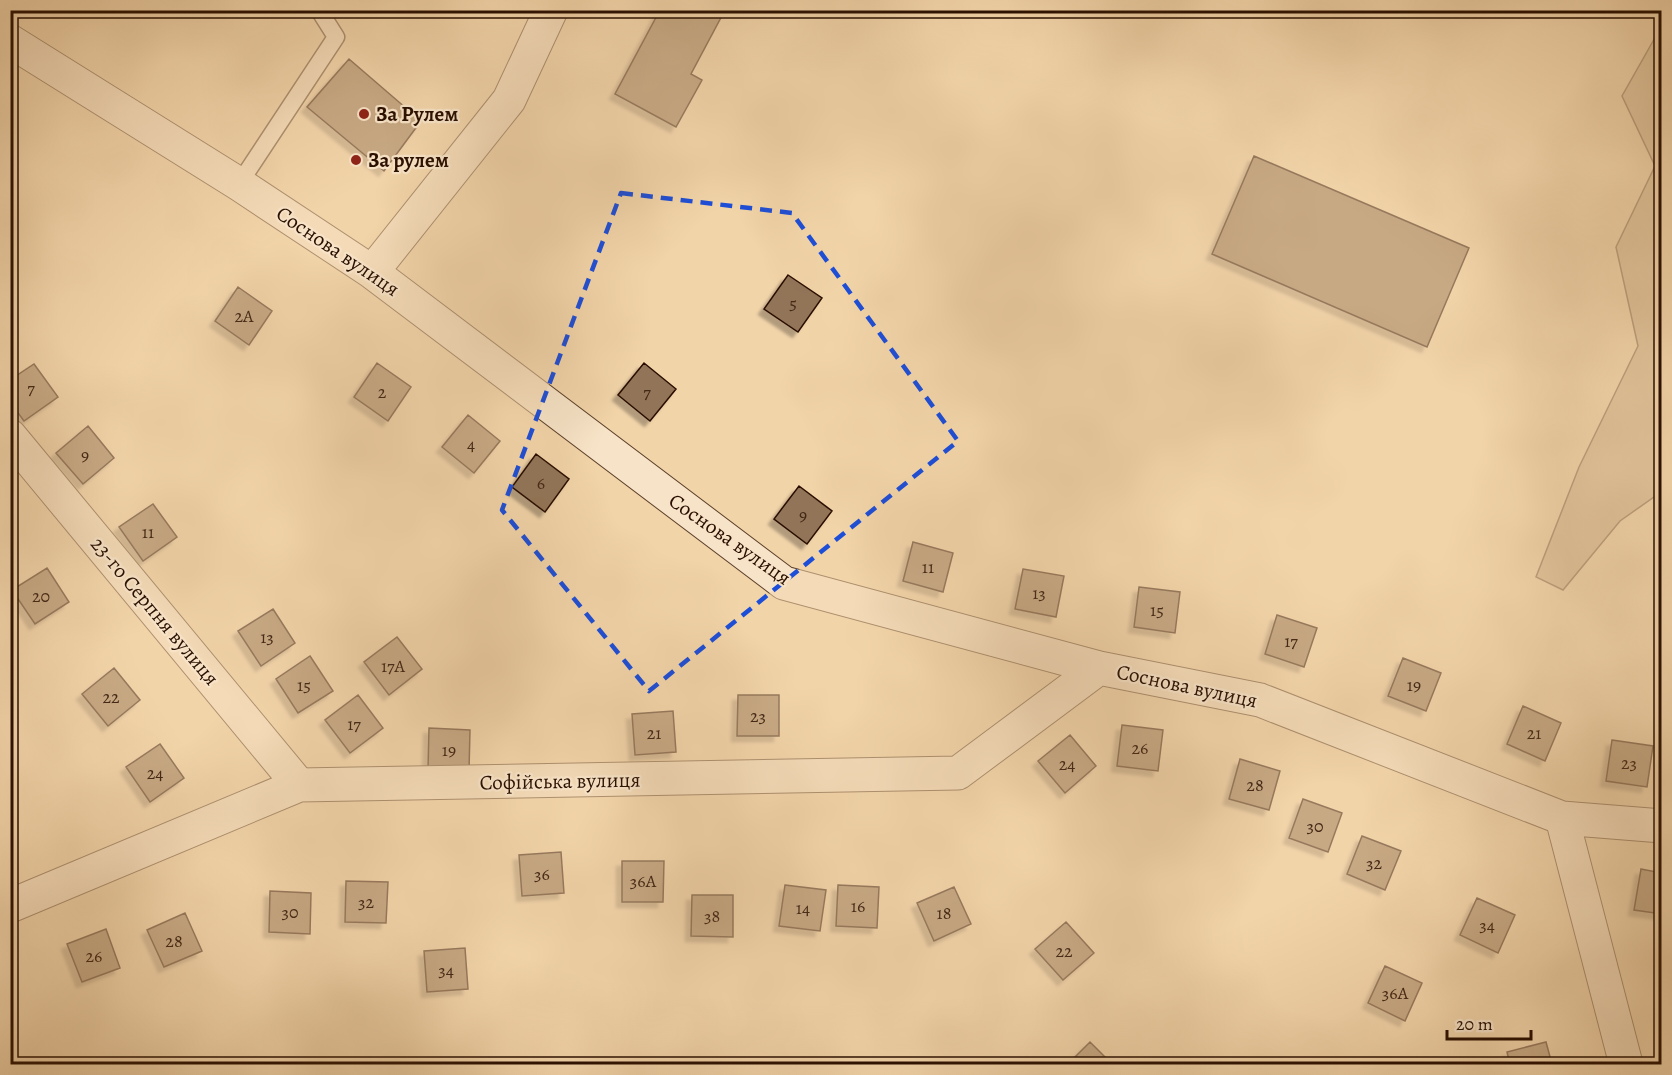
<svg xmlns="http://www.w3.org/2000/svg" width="1672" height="1075" font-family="Alegreya,serif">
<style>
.green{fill:#d0b38c;stroke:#7d6146;stroke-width:1.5}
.building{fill:#927558;stroke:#2a0f00;stroke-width:1.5;filter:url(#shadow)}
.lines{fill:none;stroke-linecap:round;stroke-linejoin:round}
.service-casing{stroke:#5c402a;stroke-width:19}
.minor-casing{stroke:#5c402a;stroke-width:35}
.service{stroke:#f7e3c7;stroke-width:16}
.minor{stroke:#f7e3c7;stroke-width:33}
.marked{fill:none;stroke:#1d4ed8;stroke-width:4.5;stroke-dasharray:12 8;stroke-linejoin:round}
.poi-dot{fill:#8f2418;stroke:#f7e3c7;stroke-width:2}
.labels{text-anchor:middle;stroke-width:4.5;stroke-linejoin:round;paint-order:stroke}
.number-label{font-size:18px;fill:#442816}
.poi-label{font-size:21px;font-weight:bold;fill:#2a0f00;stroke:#f7e3c7;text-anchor:start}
.street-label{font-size:21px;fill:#2a0f00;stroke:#f7e3c7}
</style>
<defs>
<filter id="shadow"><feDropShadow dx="-5.5" dy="5.5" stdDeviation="1.5" flood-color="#0004"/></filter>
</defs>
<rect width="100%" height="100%" fill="#f2d4a9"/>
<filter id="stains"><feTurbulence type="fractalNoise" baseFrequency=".00333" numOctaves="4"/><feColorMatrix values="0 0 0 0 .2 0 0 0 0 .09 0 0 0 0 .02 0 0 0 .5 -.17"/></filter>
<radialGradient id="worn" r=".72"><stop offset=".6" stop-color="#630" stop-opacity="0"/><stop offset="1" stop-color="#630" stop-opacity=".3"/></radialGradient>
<path class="green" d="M1661,27v465l-41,29 -57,69 -27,-13 43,-110 59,-121 -22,-99 39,-81 -33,-70z"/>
<path class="building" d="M660,10h65l-34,64 11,6 -26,47 -61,-33z
M349,59l72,62 -37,50 -77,-64z
M1254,156l215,92 -42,99 -215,-93z
M788,275l34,23 -24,34 -34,-23z
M238,287l34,24 -23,34 -34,-24z
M377,363l34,24 -23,34 -34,-24z
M644,363l32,26 -26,32 -32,-26z
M34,364l24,33 -34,24 -14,-19v-22z
M468,415l32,26 -26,32 -32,-26z
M88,426l26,32 -31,26 -27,-31z
M536,454l33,25 -24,33 -33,-25z
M799,486l33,25 -25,33 -33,-25z
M153,504l24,33 -34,24 -24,-34z
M913,542l40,11 -10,39 -40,-11z
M47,568l22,34 -34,22 -23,-34z
M1023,569l41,7 -8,41 -41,-8z
M1139,587l41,5 -5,41 -41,-6z
M273,609l22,34 -34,23 -23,-35z
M1277,615l40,13 -13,39 -39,-13z
M397,637l25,32 -33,26 -25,-33z
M310,656l23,35 -35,22 -22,-34z
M1403,658l38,15 -15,38 -38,-15z
M114,668l26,32 -32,26 -26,-32z
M358,695l25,33 -33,25 -25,-33z
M738,695h41v41h-42z
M1523,706l38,17 -16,38 -38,-17z
M673,711l3,41 -41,3 -3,-41z
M1122,725l41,5 -5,41 -41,-5z
M429,728l41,2 -1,41 -41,-1z
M1070,735l26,31 -31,27 -27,-32z
M1612,740l41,6 -6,41 -41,-6z
M160,744l24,34 -34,24 -24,-35z
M1240,759l40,12 -11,39 -40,-11z
M1303,799l39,14 -14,39 -39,-14z
M1362,836l39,15 -16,39 -38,-16z
M561,852l3,41 -42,3 -3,-41z
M622,861h42l-1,41h-41z
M1641,869l21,4v41l-28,-4z
M346,881l42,1 -2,41 -41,-1z
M785,885l41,5 -6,41 -41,-5z
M838,885l41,2 -2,41 -41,-2z
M954,887l17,37 -37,17 -17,-38z
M270,891l41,2 -1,41 -41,-2z
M692,895h41v42l-42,-1z
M1477,898l38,17 -17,38 -38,-18z
M185,913l17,38 -38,16 -17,-37z
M1066,922l28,31 -31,27 -28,-31z
M106,929l14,39 -38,14 -15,-38z
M465,948l3,41 -41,3 -3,-41z
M1385,966l37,17 -17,38 -37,-18z
M1090,1042l22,22h-44z
M1546,1042l6,22h-42l-3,-12z"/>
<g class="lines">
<g class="service-casing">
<path id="service" d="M239,184l97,-147 -17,-27"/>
</g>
<g class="minor-casing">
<path id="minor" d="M10,41l229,143 133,88 412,311 315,85 161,32 302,118 100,8
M372,272l137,-172 42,-90
M10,436l289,349
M1562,818l64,246
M10,906l289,-121 659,-12 141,-105"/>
</g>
<use href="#service" class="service"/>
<use href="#minor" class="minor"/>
</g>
<path d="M0 0H1672V1075H0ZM621,193l171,20 166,228 -309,250 -147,-181z" fill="#f2d4a9" fill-opacity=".55" fill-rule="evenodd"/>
<path class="marked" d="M621,193l171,20 166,228 -309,250 -147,-181z"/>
<g class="poi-dot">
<circle cx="364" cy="114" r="6"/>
<circle cx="356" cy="160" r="6"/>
</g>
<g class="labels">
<g class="number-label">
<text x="793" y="309">5</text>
<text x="244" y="322">2А</text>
<text x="31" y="394">7</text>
<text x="382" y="398">2</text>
<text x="647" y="398">7</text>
<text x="471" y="450">4</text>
<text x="85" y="461">9</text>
<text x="541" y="489">6</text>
<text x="803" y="521">9</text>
<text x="148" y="538">11</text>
<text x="928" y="573">11</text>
<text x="1039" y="599">13</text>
<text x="41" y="602">20</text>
<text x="1157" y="616">15</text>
<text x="267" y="643">13</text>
<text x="1291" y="647">17</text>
<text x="393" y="672">17А</text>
<text x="304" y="691">15</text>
<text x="1414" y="691">19</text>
<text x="111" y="703">22</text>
<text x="758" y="722">23</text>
<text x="354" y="730">17</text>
<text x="654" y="739">21</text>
<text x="1534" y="739">21</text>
<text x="1140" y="754">26</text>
<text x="449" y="756">19</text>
<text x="1629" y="769">23</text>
<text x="1067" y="770">24</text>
<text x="155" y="779">24</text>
<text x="1255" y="791">28</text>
<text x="1315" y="832">30</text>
<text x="1374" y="869">32</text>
<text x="542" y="880">36</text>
<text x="643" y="887">36А</text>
<text x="366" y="908">32</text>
<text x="858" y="912">16</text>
<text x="803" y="914">14</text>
<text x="290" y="918">30</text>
<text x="944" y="919">18</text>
<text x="712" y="922">38</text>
<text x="1487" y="931">34</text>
<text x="174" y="947">28</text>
<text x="1064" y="957">22</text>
<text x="94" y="962">26</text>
<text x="446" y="976">34</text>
<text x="1395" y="999">36А</text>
</g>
<g class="poi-label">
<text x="376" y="121">За Рулем</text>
<text x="368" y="167">За рулем</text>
</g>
<g class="street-label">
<text transform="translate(338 251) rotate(34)" y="7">Соснова вулиця</text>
<text transform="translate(730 539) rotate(35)" y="7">Соснова вулиця</text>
<text transform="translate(155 611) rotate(50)" y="7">23-го Серпня вулиця</text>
<text transform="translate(1187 686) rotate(12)" y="7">Соснова вулиця</text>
<text transform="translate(560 781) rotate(-1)" y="7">Софійська вулиця</text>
</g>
</g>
<rect width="1672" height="1075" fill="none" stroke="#f2d4a9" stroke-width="36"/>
<rect x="12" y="12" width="1648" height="1051" fill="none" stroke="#2a0f00" stroke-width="3"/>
<rect x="18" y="18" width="1636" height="1039" fill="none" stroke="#2a0f00" stroke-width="1.5"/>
<path d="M1447 1030v9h84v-9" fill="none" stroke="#2a0f00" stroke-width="3"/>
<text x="1456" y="1030" font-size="18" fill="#2a0f00" stroke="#f7e3c7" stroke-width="4.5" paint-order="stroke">20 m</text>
<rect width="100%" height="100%" filter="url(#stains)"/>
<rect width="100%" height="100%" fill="url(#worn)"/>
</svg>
